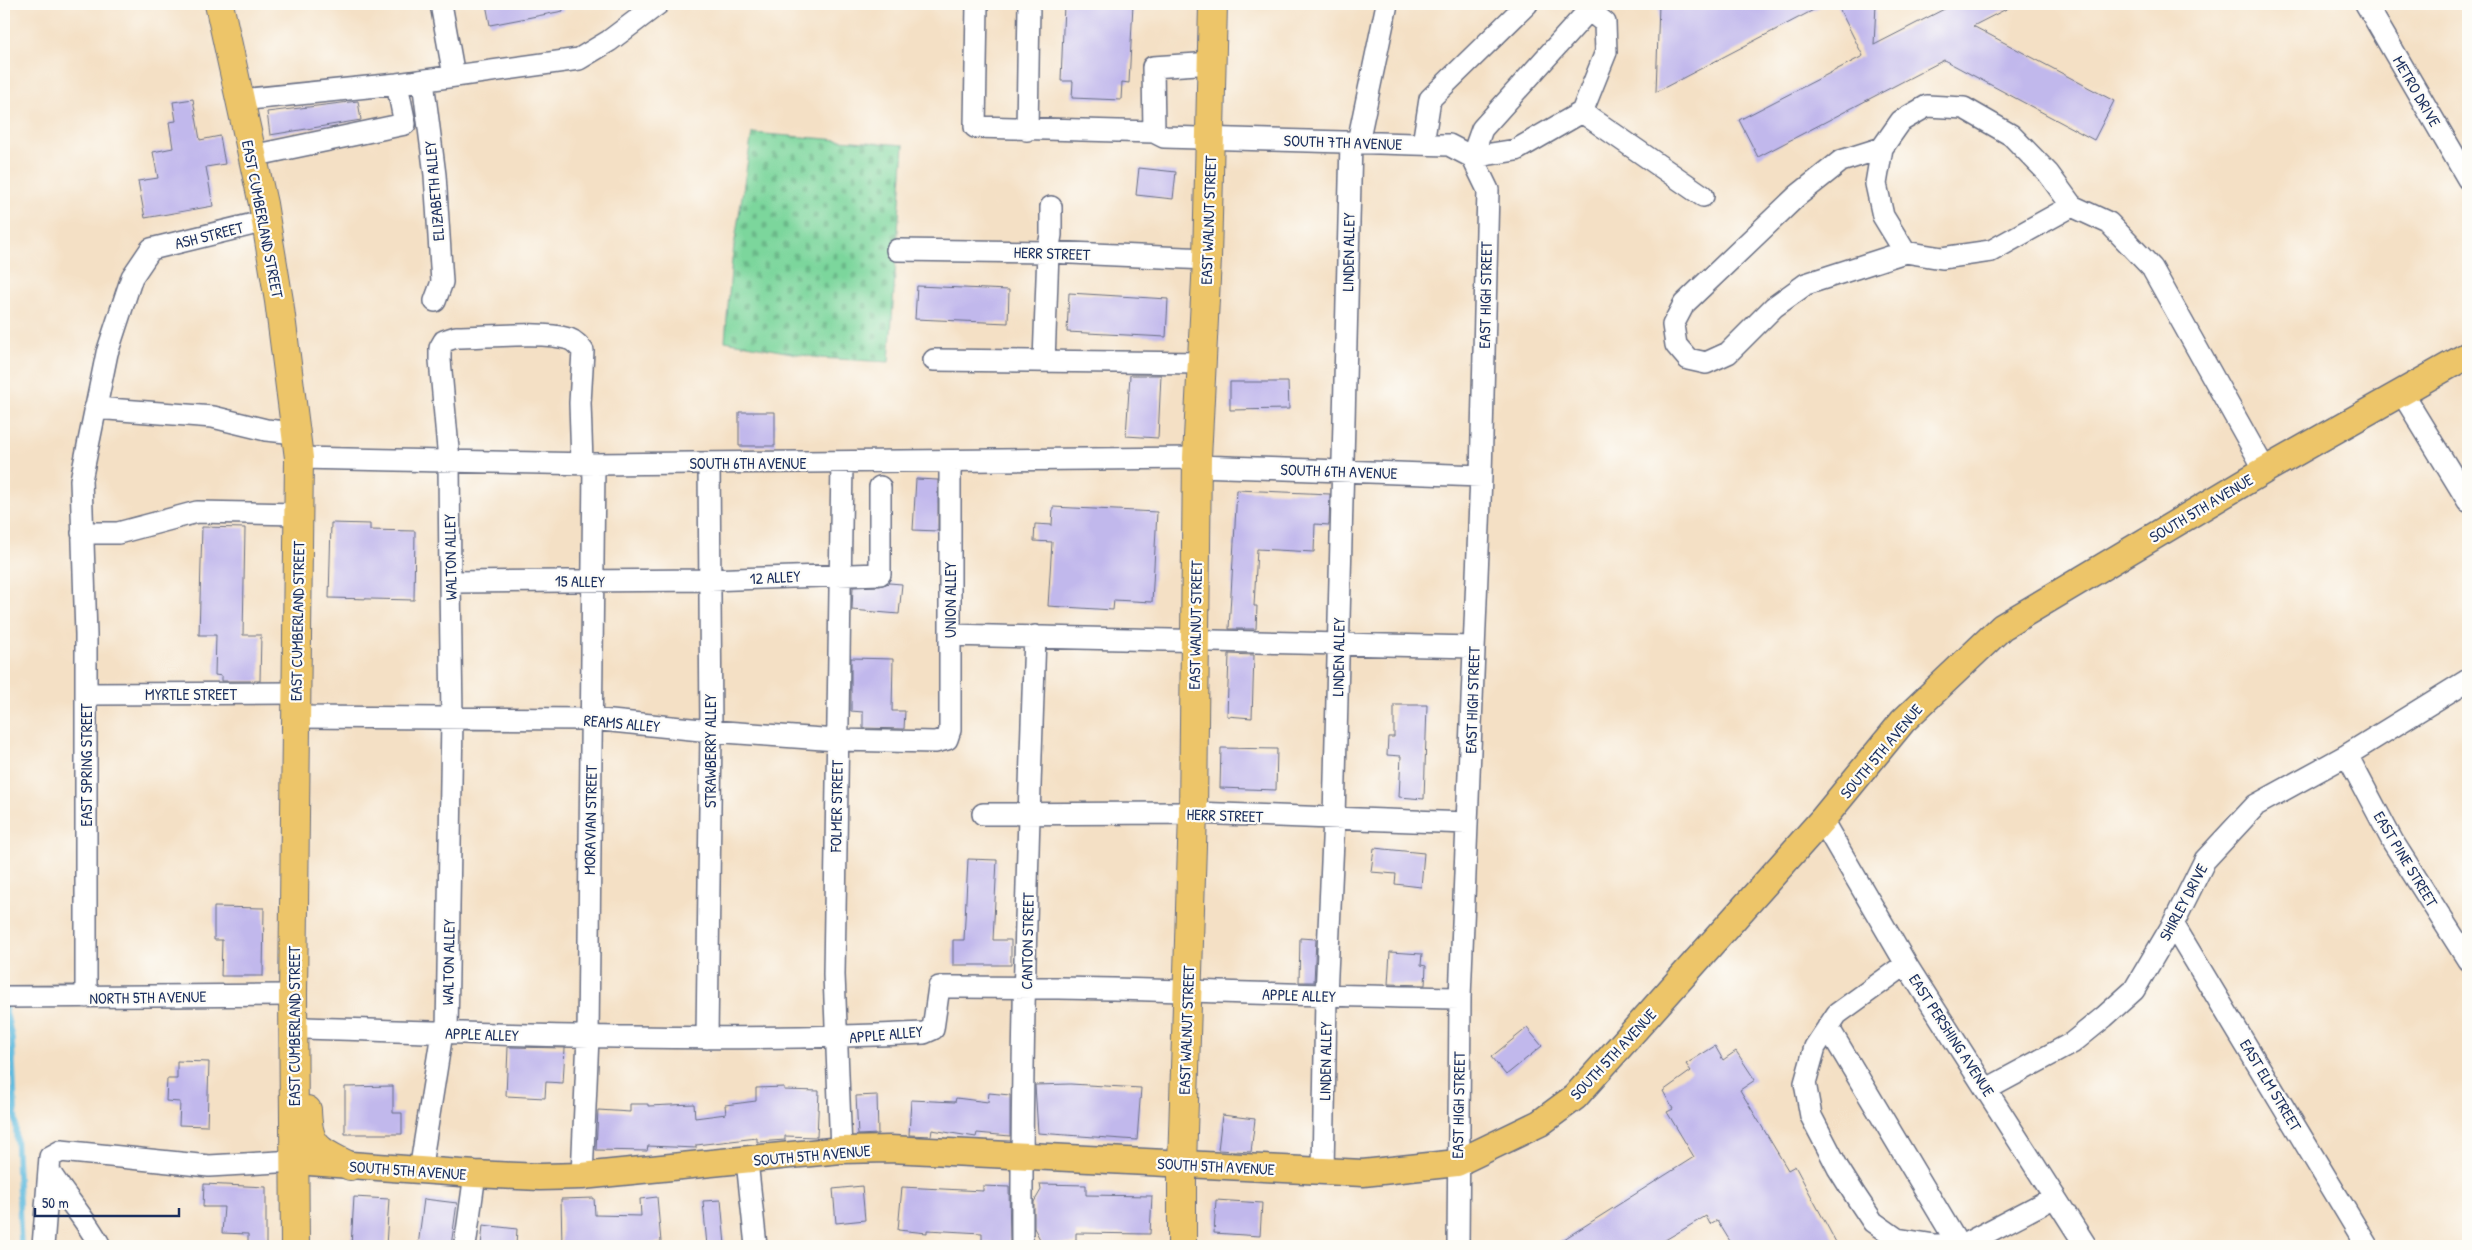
<svg xmlns="http://www.w3.org/2000/svg" width="2472" height="1250" font-family="'Patrick Hand',sans-serif">
<style>
.cemetery{fill:url(#cemetery-stones);stroke:#4c827d}
.lines{fill:none;stroke-linecap:round;stroke-linejoin:round}
.stream{stroke:#61bbde;stroke-width:5.5}
.building{fill:#c1b8ec}
.minor-casing{stroke:#676d82;stroke-width:24}
.major-casing{stroke:#676d82;stroke-width:29}
.highway-casing{stroke:#676d82;stroke-width:30}
.minor{stroke:#fff;stroke-width:21}
.major{stroke:#edc569;stroke-width:26}
.highway{stroke:#edc569;stroke-width:28}
.labels{text-anchor:middle;stroke-width:4.5;stroke-linejoin:round;paint-order:stroke}
.street-label{font-size:16px;fill:#1b2f5e;stroke:#fdfcf7}
</style>
<defs>
<pattern id="cemetery-stones" width="16" height="16" patternUnits="userSpaceOnUse" patternTransform="scale(1.25)"><rect width="16" height="16" fill="#7cd69c"/><path d="M2 7V4a2 2 0 0 1 4 0v3zM10 15v-3a2 2 0 0 1 4 0v3z" fill="#6bb889"/></pattern>
</defs>
<rect width="100%" height="100%" fill="#fdfcf7"/>
<filter id="ink" filterUnits="userSpaceOnUse"><feTurbulence type="fractalNoise" baseFrequency=".02" numOctaves="2"/><feDisplacementMap in="SourceGraphic" scale="10" xChannelSelector="R" yChannelSelector="G"/><feConvolveMatrix kernelMatrix="1 2 1 2 8 2 1 2 1" color-interpolation-filters="sRGB"/></filter>
<filter id="wash" filterUnits="userSpaceOnUse"><feTurbulence type="fractalNoise" baseFrequency=".0096" numOctaves="4" result="noise"/><feDisplacementMap in="SourceGraphic" scale="20" xChannelSelector="R" yChannelSelector="G"/><feGaussianBlur stdDeviation="1.12" result="paint"/><feColorMatrix in="noise" values="0 0 0 0 0 0 0 0 0 0 0 0 0 0 0 0 0 1.4 0 .05"/><feComposite in="paint" operator="in"/></filter>
<g filter="url(#wash)">
<rect width="100%" height="100%" fill="#f4e0c5"/>
<path class="cemetery" d="M752,133l152,12 -15,217 -70,-4 -94,-17 7,-82z"/>
<g class="lines">
<path class="stream" d="M4,1002l8,36 9,208"/>
</g>
<g id="blocks">
<path class="building" d="M486,4h76l1,7 -73,14z
M1064,4h69l-4,79 -7,-1 -1,18 -49,-2 1,-17h-12z
M1659,4h166l-169,88z
M1837,4h39l-2,41 80,-41h62l-43,22 141,75 -20,39 -150,-80 -186,97 -19,-37 124,-64z
M193,99l7,41 20,-4 5,28 -19,3 7,39 -68,12 -7,-37 20,-3 -5,-26 20,-4 -4,-26 7,-1 -3,-19z
M358,101l3,19 -91,15 -3,-23z
M1139,168l37,4 -3,27 -37,-4z
M917,286l92,4 -1,33 -93,-4z
M1069,293l99,6 -2,38 -99,-5z
M1130,375h31l-3,63 -32,-2z
M1230,382h58l1,27 -59,1z
M739,412h36v34h-36z
M916,479l22,1v51l-25,-1z
M1237,490l93,4 -1,31 -14,-1 -1,28 -57,-3 -3,57h3l-1,23h-27z
M1053,507l104,5 -5,90 -38,-2 -1,10 -65,-4 4,-64 -18,-1 1,-17 17,1z
M331,523l39,1v6l45,1 -1,69 -85,-2z
M202,527l43,1 -2,107h18l-1,46h-38v-5l-7,-1 1,-40h-17z
M889,583l13,1 -3,30 -47,-4 1,-23 27,-1z
M1229,654l25,1 -2,63 -25,-2z
M851,658l42,1 -1,52h13l-1,18 -41,-1v-16l-12,-1z
M1394,705h33l-3,94 -25,-2 2,-41 -14,-1 1,-18h6z
M1221,748l56,1 -1,41 -56,-2z
M1374,848l50,5 -3,34 -26,-3 1,-10 -25,-2z
M968,859l29,1 -4,80h18v25h-58v-25h11z
M214,907l50,1 -1,68h-42l1,-36h-8z
M1300,938l16,1 -2,43h-15z
M1390,952l32,2 -1,11 5,1 -1,19 -37,-1z
M1527,1028l15,18 -36,29 -15,-18z
M1715,1046l8,14 13,-9 19,29 -15,10 48,80 7,-4 43,80h-105l-16,-26 -7,4 -4,-8 -51,30h-102l141,-89 -27,-45 6,-3 -10,-18 28,-20 -5,-7z
M508,1047l57,1 -2,35 -17,-1 -1,16 -39,-2z
M177,1061l32,1 -2,64 -28,-1 1,-23 -14,-1 1,-22h10z
M1070,1084l71,4 -4,52 -99,-7 -3,-48z
M393,1086v27h9v21h-57v-47z
M784,1087v3l35,1 -2,46 -32,-1v4l-28,2v-4l-61,7v3l-48,-2 -1,5 -51,-1 2,-40 32,2v-8h18v2l46,-2 1,14 31,-4 -1,-9 31,-4v-13z
M989,1093l21,2v41l-33,-3 -1,4 -44,-7 -1,6 -22,-1 2,-35 44,2 1,-4 32,4z
M877,1095l1,39 -20,1 -2,-39z
M1222,1115l33,4 -4,33 -33,-2z
M204,1184l62,3v59h-18v-12l-26,-1 2,-26h-21z
M1040,1184l46,1v10l66,1 -2,38 -74,-1v11l-34,-1 -8,-15v-26l7,-12z
M862,1186l3,34 -29,3 -3,-34z
M983,1186l26,1 1,56h-28v-10l-55,-3v3l-29,-3 4,-43 81,4z
M354,1197l35,2 -3,47h-35z
M657,1197l4,45 -33,4h-66l-1,-47 33,-1 1,17 46,1 -1,-17z
M424,1199l33,4 -6,43h-33z
M721,1200l4,45 -18,1 -4,-45z
M1216,1200l46,3 -2,33 -46,-3z
M483,1225l34,4 -1,17h-35z"/>
</g>
</g>
<g filter="url(#ink)">
<use href="#blocks" fill-opacity="0" stroke="#676d82" stroke-width="1"/>
<g class="lines">
<g class="minor-casing">
<path id="minor" d="M441,4l13,72
M977,4l-2,123 179,5
M2366,4l102,175
M1212,63l-59,4 1,65 10,5 285,8 23,12
M423,81l12,94 7,107 -7,19
M240,100l157,-16 182,-25 30,-18 49,-37
M1582,112l121,84
M1027,130l2,-126
M1358,142l29,-138
M1423,144l7,-45 97,-95
M1882,148l-41,13 -44,35 -113,108 -11,21 3,20 12,14 18,4 22,-10 46,-46 32,-23 99,-32 37,6 49,-7 81,-45
M252,156l153,-32 -8,-40
M1472,157l44,-7 66,-38 24,-60 -1,-29 -16,-13 6,-6
M1472,157l10,-28 107,-119
M897,250l151,2 159,7
M1905,252l-22,-36 -7,-32 6,-36 19,-27 26,-15 37,2 47,27 37,38 24,33 37,17 43,45 113,202
M934,360l268,3
M1044,361l4,-109 3,-17v-28
M2402,393l66,108
M95,408l118,9 53,13 30,3
M299,458l295,6 603,-6
M1197,466l284,10
M82,533h36l79,-21 101,2
M450,582l259,-2 171,-6v-87
M950,635l524,12
M86,694l210,-1
M295,717l296,2 120,12 126,9 98,2 12,-3 3,-9v-269
M2347,755l46,87 75,118
M983,814l210,-1 274,10
M1822,820l87,149 177,277
M2173,924l194,322
M1906,964l-69,50 -22,33 -10,36 6,33 27,52 17,27 18,27 24,17 38,6 30,-1 90,-47
M4,997l289,-2
M86,997v-362l-5,-155 26,-127 25,-76 19,-28 115,-28
M1828,1027l131,219
M306,1028c206,7 412,15 618,5l9,-4 6,-42c174,-1 347,9 521,11
M447,1033l5,-315 -2,-136 -1,-122 -9,-100v-12l4,-7 12,-4c31,0 85,-6 113,2 6,2 10,7 14,12l-3,52 2,60
M707,1038l4,-307 -2,-268
M1987,1089l85,-46 32,-26 30,-27 39,-66 32,-64 51,-55 91,-50 121,-75
M841,1150l-7,-175 8,-512
M747,1161l9,85
M49,1171c16,26 37,48 51,75
M420,1171l22,-138
M1323,1172l3,-176 8,-178 17,-676
M582,1176l6,-139 6,-573
M43,1246l7,-89 11,-6 148,15 86,-5
M465,1246l10,-72
M1022,1246c-1,-203 6,-407 13,-610
M1458,1246l2,-248 21,-522 7,-286 -16,-33"/>
</g>
<g class="major-casing">
<path id="major" d="M295,1161l180,13 65,3 42,-1 259,-26 49,-1 473,24 94,-10 83,-40 35,-26 247,-277 81,-99 99,-94 263,-157 203,-115"/>
</g>
<g class="highway-casing">
<path id="highway" d="M219,4l44,200 16,97 20,157 -6,537 2,251
M307,1110c1,37 11,41 43,56
M1182,1246v-82l11,-351 4,-355 10,-199 6,-255"/>
</g>
<use href="#minor" class="minor"/>
<use href="#major" class="major"/>
<use href="#highway" class="highway"/>
</g>
</g>
<g class="labels">
<g class="street-label">
<text transform="translate(2417 91) rotate(60)" y="6">METRO DRIVE</text>
<text transform="translate(1343 142) rotate(2)" y="6">SOUTH 7TH AVENUE</text>
<text transform="translate(434 191) rotate(-95)" y="6">ELIZABETH ALLEY</text>
<text transform="translate(263 219) rotate(79)" y="6">EAST CUMBERLAND STREET</text>
<text transform="translate(1208 220) rotate(-88)" y="6">EAST WALNUT STREET</text>
<text transform="translate(209 235) rotate(-14)" y="6">ASH STREET</text>
<text transform="translate(1348 252) rotate(-89)" y="6">LINDEN ALLEY</text>
<text transform="translate(1052 253) rotate(2)" y="6">HERR STREET</text>
<text transform="translate(1485 295) rotate(-89)" y="6">EAST HIGH STREET</text>
<text x="748" y="469">SOUTH 6TH AVENUE</text>
<text transform="translate(1339 471) rotate(2)" y="6">SOUTH 6TH AVENUE</text>
<text transform="translate(2201 508) rotate(-31)" y="6">SOUTH 5TH AVENUE</text>
<text transform="translate(450 557) rotate(-91)" y="6">WALTON ALLEY</text>
<text transform="translate(775 577) rotate(-3)" y="6">12 ALLEY</text>
<text transform="translate(580 581) rotate(1)" y="6">15 ALLEY</text>
<text transform="translate(950 600) rotate(-90)" y="6">UNION ALLEY</text>
<text transform="translate(297 621) rotate(-89)" y="6">EAST CUMBERLAND STREET</text>
<text transform="translate(1195 625) rotate(-89)" y="6">EAST WALNUT STREET</text>
<text transform="translate(1338 657) rotate(-89)" y="6">LINDEN ALLEY</text>
<text x="191" y="700">MYRTLE STREET</text>
<text transform="translate(1472 700) rotate(-88)" y="6">EAST HIGH STREET</text>
<text transform="translate(622 723) rotate(5)" y="6">REAMS ALLEY</text>
<text transform="translate(710 751) rotate(-90)" y="6">STRAWBERRY ALLEY</text>
<text transform="translate(1881 751) rotate(-50)" y="6">SOUTH 5TH AVENUE</text>
<text transform="translate(86 765) rotate(-90)" y="6">EAST SPRING STREET</text>
<text transform="translate(836 806) rotate(-89)" y="6">FOLMER STREET</text>
<text transform="translate(1225 815) rotate(2)" y="6">HERR STREET</text>
<text transform="translate(590 820) rotate(-89)" y="6">MORAVIAN STREET</text>
<text transform="translate(2406 859) rotate(59)" y="6">EAST PINE STREET</text>
<text transform="translate(2183 902) rotate(-62)" y="6">SHIRLEY DRIVE</text>
<text transform="translate(1027 941) rotate(-89)" y="6">CANTON STREET</text>
<text transform="translate(448 962) rotate(-89)" y="6">WALTON ALLEY</text>
<text transform="translate(1299 995) rotate(2)" y="6">APPLE ALLEY</text>
<text transform="translate(148 997) rotate(-1)" y="6">NORTH 5TH AVENUE</text>
<text transform="translate(294 1026) rotate(-90)" y="6">EAST CUMBERLAND STREET</text>
<text transform="translate(1186 1030) rotate(-88)" y="6">EAST WALNUT STREET</text>
<text transform="translate(482 1034) rotate(2)" y="6">APPLE ALLEY</text>
<text transform="translate(886 1034) rotate(-5)" y="6">APPLE ALLEY</text>
<text transform="translate(1952 1035) rotate(57)" y="6">EAST PERSHING AVENUE</text>
<text transform="translate(1613 1054) rotate(-47)" y="6">SOUTH 5TH AVENUE</text>
<text transform="translate(1325 1061) rotate(-89)" y="6">LINDEN ALLEY</text>
<text transform="translate(2271 1085) rotate(59)" y="6">EAST ELM STREET</text>
<text transform="translate(1458 1105) rotate(-89)" y="6">EAST HIGH STREET</text>
<text transform="translate(812 1155) rotate(-5)" y="6">SOUTH 5TH AVENUE</text>
<text transform="translate(1216 1166) rotate(3)" y="6">SOUTH 5TH AVENUE</text>
<text transform="translate(408 1170) rotate(4)" y="6">SOUTH 5TH AVENUE</text>
</g>
</g>
<rect width="2472" height="1250" fill="none" stroke="#fdfcf7" stroke-width="20"/>
<path d="M35 1208v8h144v-8" fill="none" stroke="#1b2f5e" stroke-width="2.5"/>
<text x="42" y="1208" font-size="15" fill="#1b2f5e" stroke="#fdfcf7" stroke-width="4" paint-order="stroke">50 m</text>
</svg>
